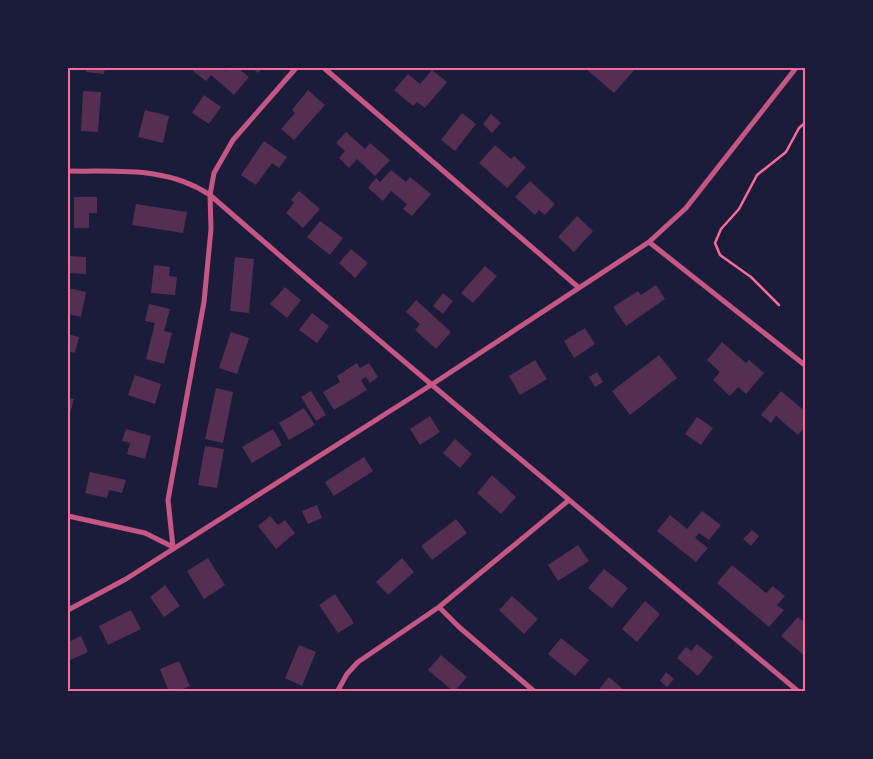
<svg xmlns="http://www.w3.org/2000/svg" width="873" height="759" font-family="'Fira Sans',sans-serif">
<style>
.building{fill:#542f53}
.lines{fill:none;stroke-linecap:round;stroke-linejoin:round}
.path{stroke:#ff6b9d;stroke-width:2.5}
.minor{stroke:#c65784;stroke-width:5}
.neatline{fill:none;stroke:#ff6b9d;stroke-width:2}
</style>
<rect width="100%" height="100%" fill="#1b1b3a"/>
<path class="building" d="M86,68h19l-1,6 -18,-2z
M196,68h25l5,3 3,-3h9l11,9 -15,18 -23,-20 -5,6 -13,-10z
M252,68h10l-4,5z
M585,68h51l-22,25z
M432,70l15,12 -22,26 -8,-6 -4,4 -19,-16 14,-16 12,10z
M308,90l17,15 -31,35 -13,-11 14,-16 -3,-3z
M83,91l18,1 -3,40 -17,-1z
M204,95l17,12 -12,17 -17,-11z
M145,110l24,6 -6,27 -25,-6z
M462,113l14,11 -21,27 -14,-11z
M491,114l10,9 -9,10 -9,-9z
M346,132l19,17 5,-6 20,17 -15,16 -18,-17 -8,9 -10,-10 6,-7 -9,-8z
M264,141l23,16 -8,11 -7,-5 -16,22 -15,-10z
M495,145l16,14 3,-3 12,11 -19,21 -28,-25z
M391,170l15,12 4,-5 21,17 -19,22 -9,-7 4,-5 -16,-13 -8,10 -15,-13 8,-10 4,4z
M530,181l25,23 -10,11 -6,-5 -4,5 -20,-18z
M299,191l21,18 -17,19 -17,-15 8,-10 -3,-3z
M74,197h23v16h-8v15h-15z
M136,204l51,8 -4,21 -51,-8z
M577,216l16,15 -19,21 -16,-15z
M320,221l23,17 -13,17 -23,-18z
M351,249l17,14 -13,15 -16,-15z
M68,256l18,1v17l-18,-1z
M235,257l19,2 -5,54 -19,-2z
M154,265l16,2 -1,9 8,1 -2,18 -24,-2z
M485,266l12,10 -24,27 -12,-10z
M656,285l9,14 -39,27 -13,-19 25,-16 3,4z
M285,287l16,13 -14,18 -17,-14z
M68,288l18,4 -5,25 -13,-3z
M443,293l10,8 -10,13 -10,-8z
M416,300l35,32 -15,17 -21,-19 5,-6 -14,-12z
M149,304l21,5 -6,22 8,2 -8,31 -18,-5 9,-36 -10,-2z
M312,313l17,13 -12,17 -18,-13z
M585,328l10,16 -21,14 -10,-17z
M231,332l18,6 -12,36 -18,-6z
M68,334l11,3 -4,16 -7,-2z
M722,342l24,21 3,-3 15,13 -18,21 -8,-7 -8,9 -17,-16 7,-8 -13,-12z
M659,355l18,23 -47,37 -18,-24z
M535,360l12,19 -27,16 -11,-19z
M357,363l3,5 9,-5 9,14 -8,6 -4,-6 -5,3 6,10 -33,20 -11,-18 17,-10 -3,-6z
M597,372l6,10 -8,5 -6,-10z
M135,375l26,9 -6,20 -27,-9z
M216,388l17,4 -10,51 -18,-4z
M311,391l15,24 -10,6 -15,-24z
M781,391l25,21v14l-8,9 -22,-19 -5,7 -10,-8z
M68,398l6,1 -6,22z
M304,408l11,17 -26,15 -10,-17z
M430,416l10,16 -20,13 -10,-16z
M697,417l16,11 -12,17 -16,-11z
M126,429l25,7 -6,23 -18,-5 3,-11 -8,-2z
M273,429l9,16 -30,18 -10,-16z
M455,439l17,15 -12,14 -17,-15z
M205,446l19,3 -7,39 -19,-3z
M364,457l9,14 -39,25 -9,-14z
M90,472l36,8 -4,13 -13,-3 -2,8 -22,-5z
M492,475l24,22 -15,17 -24,-21z
M317,505l5,13 -14,6 -6,-13z
M702,511l19,14 -12,15 -10,-7 -4,5 13,10 -12,14 -39,-31 13,-16 17,14z
M270,516l8,9 7,-5 10,13 -19,16 -18,-23z
M456,519l11,14 -35,27 -11,-14z
M752,530l7,6 -8,10 -8,-7z
M578,545l11,16 -31,20 -10,-16z
M208,558l17,27 -21,14 -17,-28z
M402,558l12,14 -26,23 -12,-13z
M732,565l34,28 7,-7 12,10 -8,9 7,5 -15,17 -52,-44z
M604,569l24,19 -16,20 -24,-20z
M165,585l15,21 -16,11 -14,-20z
M335,594l19,29 -16,10 -19,-28z
M512,596l26,23 -14,15 -25,-24z
M645,601l15,13 -23,28 -15,-13z
M131,610l10,19 -33,16 -9,-19z
M798,617l8,7v33l-25,-21z
M81,636l7,16 -20,9v-19z
M561,638l28,22 -14,16 -27,-22z
M697,644l16,13 -15,19 -21,-18 9,-11 5,4z
M299,645l17,7 -14,34 -17,-8z
M441,655l26,22 -13,15 -26,-22z
M179,661l11,25 -13,6h-8l-9,-23z
M666,672l8,7 -7,8 -7,-6z
M609,677l17,15h-29z"/>
<g class="lines">
<path class="path" d="M779,305l-28,-28 -31,-22 -5,-12 6,-14 18,-20 18,-34 29,-23 13,-24 7,-6"/>
<path class="minor" d="M324,68l254,219
M68,171c50,1 99,-5 142,24 194,169 392,332 589,497
M649,242l157,124
M68,516l77,17 28,14
M173,547l-5,-47 36,-198 7,-73 -1,-34 4,-22 19,-33 63,-72
M439,607l20,20 76,65
M68,610l58,-31 305,-194 218,-143 37,-34 110,-140
M337,692l10,-18 11,-12 81,-55 130,-107"/>
</g>
<rect width="873" height="759" fill="none" stroke="#1b1b3a" stroke-width="138"/>
<rect x="69" y="69" width="735" height="621" class="neatline"/>
</svg>
